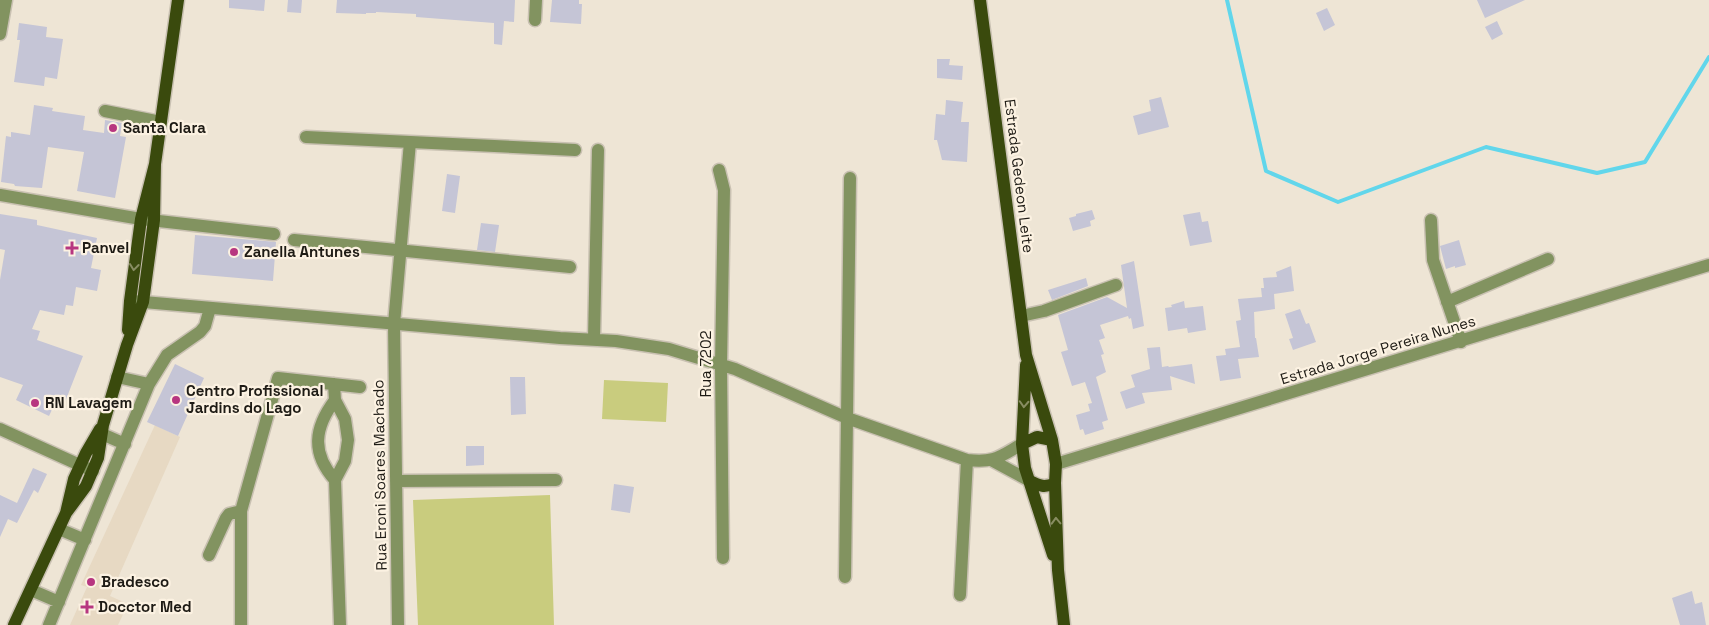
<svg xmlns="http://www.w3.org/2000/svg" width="1709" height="625" font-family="'Space Grotesk',sans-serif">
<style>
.built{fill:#e7d9c3}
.green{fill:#c9cc7e}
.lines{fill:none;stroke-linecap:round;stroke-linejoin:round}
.stream{stroke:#61d6eb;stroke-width:4}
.building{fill:#c5c5d6}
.minor-casing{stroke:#c9c1b2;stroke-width:15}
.major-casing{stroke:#c9c1b2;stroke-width:15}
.minor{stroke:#829360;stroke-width:12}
.major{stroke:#3a4a0d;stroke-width:12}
.oneway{stroke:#888d62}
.poi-dot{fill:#b73680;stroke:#fcf2e2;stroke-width:2}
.labels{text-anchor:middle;stroke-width:4.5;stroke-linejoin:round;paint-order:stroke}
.poi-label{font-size:15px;font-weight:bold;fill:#1e1b15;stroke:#fcf2e2;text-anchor:start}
.street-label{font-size:15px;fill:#1e1b15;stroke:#fcf2e2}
</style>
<rect width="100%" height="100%" fill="#eee5d5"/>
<path class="built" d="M155,425l25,12 -70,159 18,8 -10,21h-48l17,-38 -6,-2z"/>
<path class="green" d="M604,380l64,3 -2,39 -64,-3z
M550,495l4,130h-136l-5,-125z"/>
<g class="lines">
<path class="stream" d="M1227,0l39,171 72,31 148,-55 111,26 48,-11 64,-105"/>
</g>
<path class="building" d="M229,0h36l-1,11 -35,-3z
M288,0h14l-1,13 -14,-1z
M337,0h178l-1,22 -10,-1 -2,24 -8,-1v-21l-78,-6v-3l-40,-2v1h-10v1l-30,-1z
M552,0h27v4h3l-1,20 -31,-2z
M1477,0h48l-40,18z
M1327,8l8,17 -11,6 -8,-18z
M1497,21l6,13 -11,6 -7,-13z
M19,23l28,4 -1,10 17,2 -6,40 -12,-2 -1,9 -30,-4 6,-42h-3z
M937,59h13l-1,6 14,1 -1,14 -25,-2z
M1161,97l8,30 -31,8 -5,-19 18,-5 -2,-11z
M946,100l17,2 -2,20h8l-2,40 -25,-2 -5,-20h-3l2,-26 9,1z
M34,105l19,3 -1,3 33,5 -2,14 21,3 1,-13 17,3 -2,13 6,1 -11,61 -38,-7 7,-39 -36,-5 -6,41 -27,-2 -1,-2 -13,-2 5,-46 5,1v-5l19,3z
M447,174l13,2 -5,37 -13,-2z
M1092,210l3,9 -5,2 1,5 -18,5 -4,-13 7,-2v-2z
M1200,212l2,10 6,-1 4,21 -22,4 -7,-31z
M0,214l37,6v5l60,13 -6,30 10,2 -4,21 -21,-4 -3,19 -7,-1 -2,10 -24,-5 -8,19 8,2 -3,9 46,16 -18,46 -8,-3 -8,17 -33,-16 7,-15 -23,-8v-97l5,-30 -5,-1z
M481,223l18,2 -4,27 -18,-2z
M195,235l81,7 -3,39 -81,-7z
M1459,240l7,25 -11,3v-2l-9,3 -6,-23z
M1134,261l10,65 -11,3 -2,-11 -2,1 -1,-3 -28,9 5,13 -6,2 5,14 -3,1 5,17 -10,5 12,43 -6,2 2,7 -19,6 -2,-6 -3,1 -4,-15 14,-4 -2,-7 4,-1 -7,-21 -13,4 -11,-34 7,-2 -10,-35 49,-18 20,11 -6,-43z
M1291,266l3,25 -20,3 1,15 -21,3 1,26h1l3,19 -21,2 3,19 -21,3 -4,-25 10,-1 -1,-6 15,-2 -4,-26 5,-1 -3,-21 24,-2 -1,-9h3l-1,-10 14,-1 -1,-5z
M1086,278l2,8 -36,14 -4,-10z
M1184,301l1,7 18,-2 3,24 -18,3 -1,-5 -19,3 -3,-23 7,-1 -1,-2z
M1300,309l6,15 3,-1 7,19 -23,8 -4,-11 4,-1 -8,-24z
M1160,347l2,20 6,-1 1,1 23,-3 3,20 -25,-8 2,14 -30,3 3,10 -19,6 -6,-17 15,-5 -4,-12 19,-6 -3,-21z
M175,364l29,14 -26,58 -31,-14z
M510,377h15l1,37 -15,1z
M466,446h18v19l-18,1z
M33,468l14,6 -9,19 -4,-3 -17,33 -9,-4 -8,18v-42l17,8z
M614,484l20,3 -4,26 -19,-3z
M1692,591l3,13 7,-2 4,23h-26l-8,-27z"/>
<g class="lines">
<g class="minor-casing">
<path id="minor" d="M535,20l1,-20
M0,34l6,-34
M105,111l56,11
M306,137l269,13
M719,170l5,20 -3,175 2,193
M0,195l141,24 133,15
M1431,220l2,40 28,82
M294,240l276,27
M132,301l428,37 56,3 53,8 66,20 112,49 120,42c28,3 32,-3 55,-16
M1447,302l101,-43
M1021,316l23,-5 72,-26
M594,339l4,-189
M117,377l32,7
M334,384l1,16 10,19 3,21 -3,21 -10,19 5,145
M335,400c-21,28 -24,53 0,80
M0,429l93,42
M102,434l23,10
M993,461l37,20
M1056,464l653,-199
M396,481l160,-1
M59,529l26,11
M209,555l17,-37 3,-4 12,-3
M845,577l5,-399
M31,590l28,12
M960,595l7,-135
M49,625l100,-241 18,-29 33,-23 5,-6 5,-18
M241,625v-114l37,-133 82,9
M398,625l-4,-301 16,-182"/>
</g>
<g class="major-casing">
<path id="major" d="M980,0l46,355 26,85 4,24 -1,19 3,87 6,55
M128,330l2,-29 11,-82 14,-55 23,-164
M1026,365l-4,79 3,24 28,87
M1022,444l15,-7 15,3
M1030,481c9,5 15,7 25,2
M66,513l20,-27 12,-28 5,-33 24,-80 16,-43 11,-82 1,-56
M14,625l52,-112 8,-34 12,-26 14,-24"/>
</g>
<use href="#minor" class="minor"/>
<use href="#major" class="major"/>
</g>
<defs><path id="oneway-chevron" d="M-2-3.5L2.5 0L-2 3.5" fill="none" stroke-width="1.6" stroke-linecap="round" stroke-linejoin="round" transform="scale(1.25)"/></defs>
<g class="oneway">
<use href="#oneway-chevron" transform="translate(134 267) rotate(97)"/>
<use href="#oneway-chevron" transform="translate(1024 404) rotate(93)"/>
<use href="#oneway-chevron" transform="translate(1056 521) rotate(-92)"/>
</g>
<g class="poi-dot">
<circle cx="113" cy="128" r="5"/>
<path d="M69.5 240.5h5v5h5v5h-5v5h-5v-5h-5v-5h5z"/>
<circle cx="234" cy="252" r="5"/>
<circle cx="176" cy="400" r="5"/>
<circle cx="35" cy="403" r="5"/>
<circle cx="91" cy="582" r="5"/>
<path d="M84.5 599.5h5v5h5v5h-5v5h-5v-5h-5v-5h5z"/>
</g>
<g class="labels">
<g class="poi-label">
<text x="123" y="133">Santa Clara</text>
<text x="82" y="253">Panvel</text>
<text x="244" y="257">Zanella Antunes</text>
<text x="186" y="396">Centro Profissional<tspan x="186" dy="17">Jardins do Lago</tspan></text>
<text x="45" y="408">RN Lavagem</text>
<text x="101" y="587">Bradesco</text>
<text x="98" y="612">Docctor Med</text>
</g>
<g class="street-label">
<text transform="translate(1019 176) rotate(83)" y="5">Estrada Gedeon Leite</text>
<text transform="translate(1378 350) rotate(-17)" y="5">Estrada Jorge Pereira Nunes</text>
<text transform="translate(706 364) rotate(-90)" y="5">Rua 7202</text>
<text transform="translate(380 475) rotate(-91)" y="5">Rua Eroni Soares Machado</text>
</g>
</g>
</svg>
